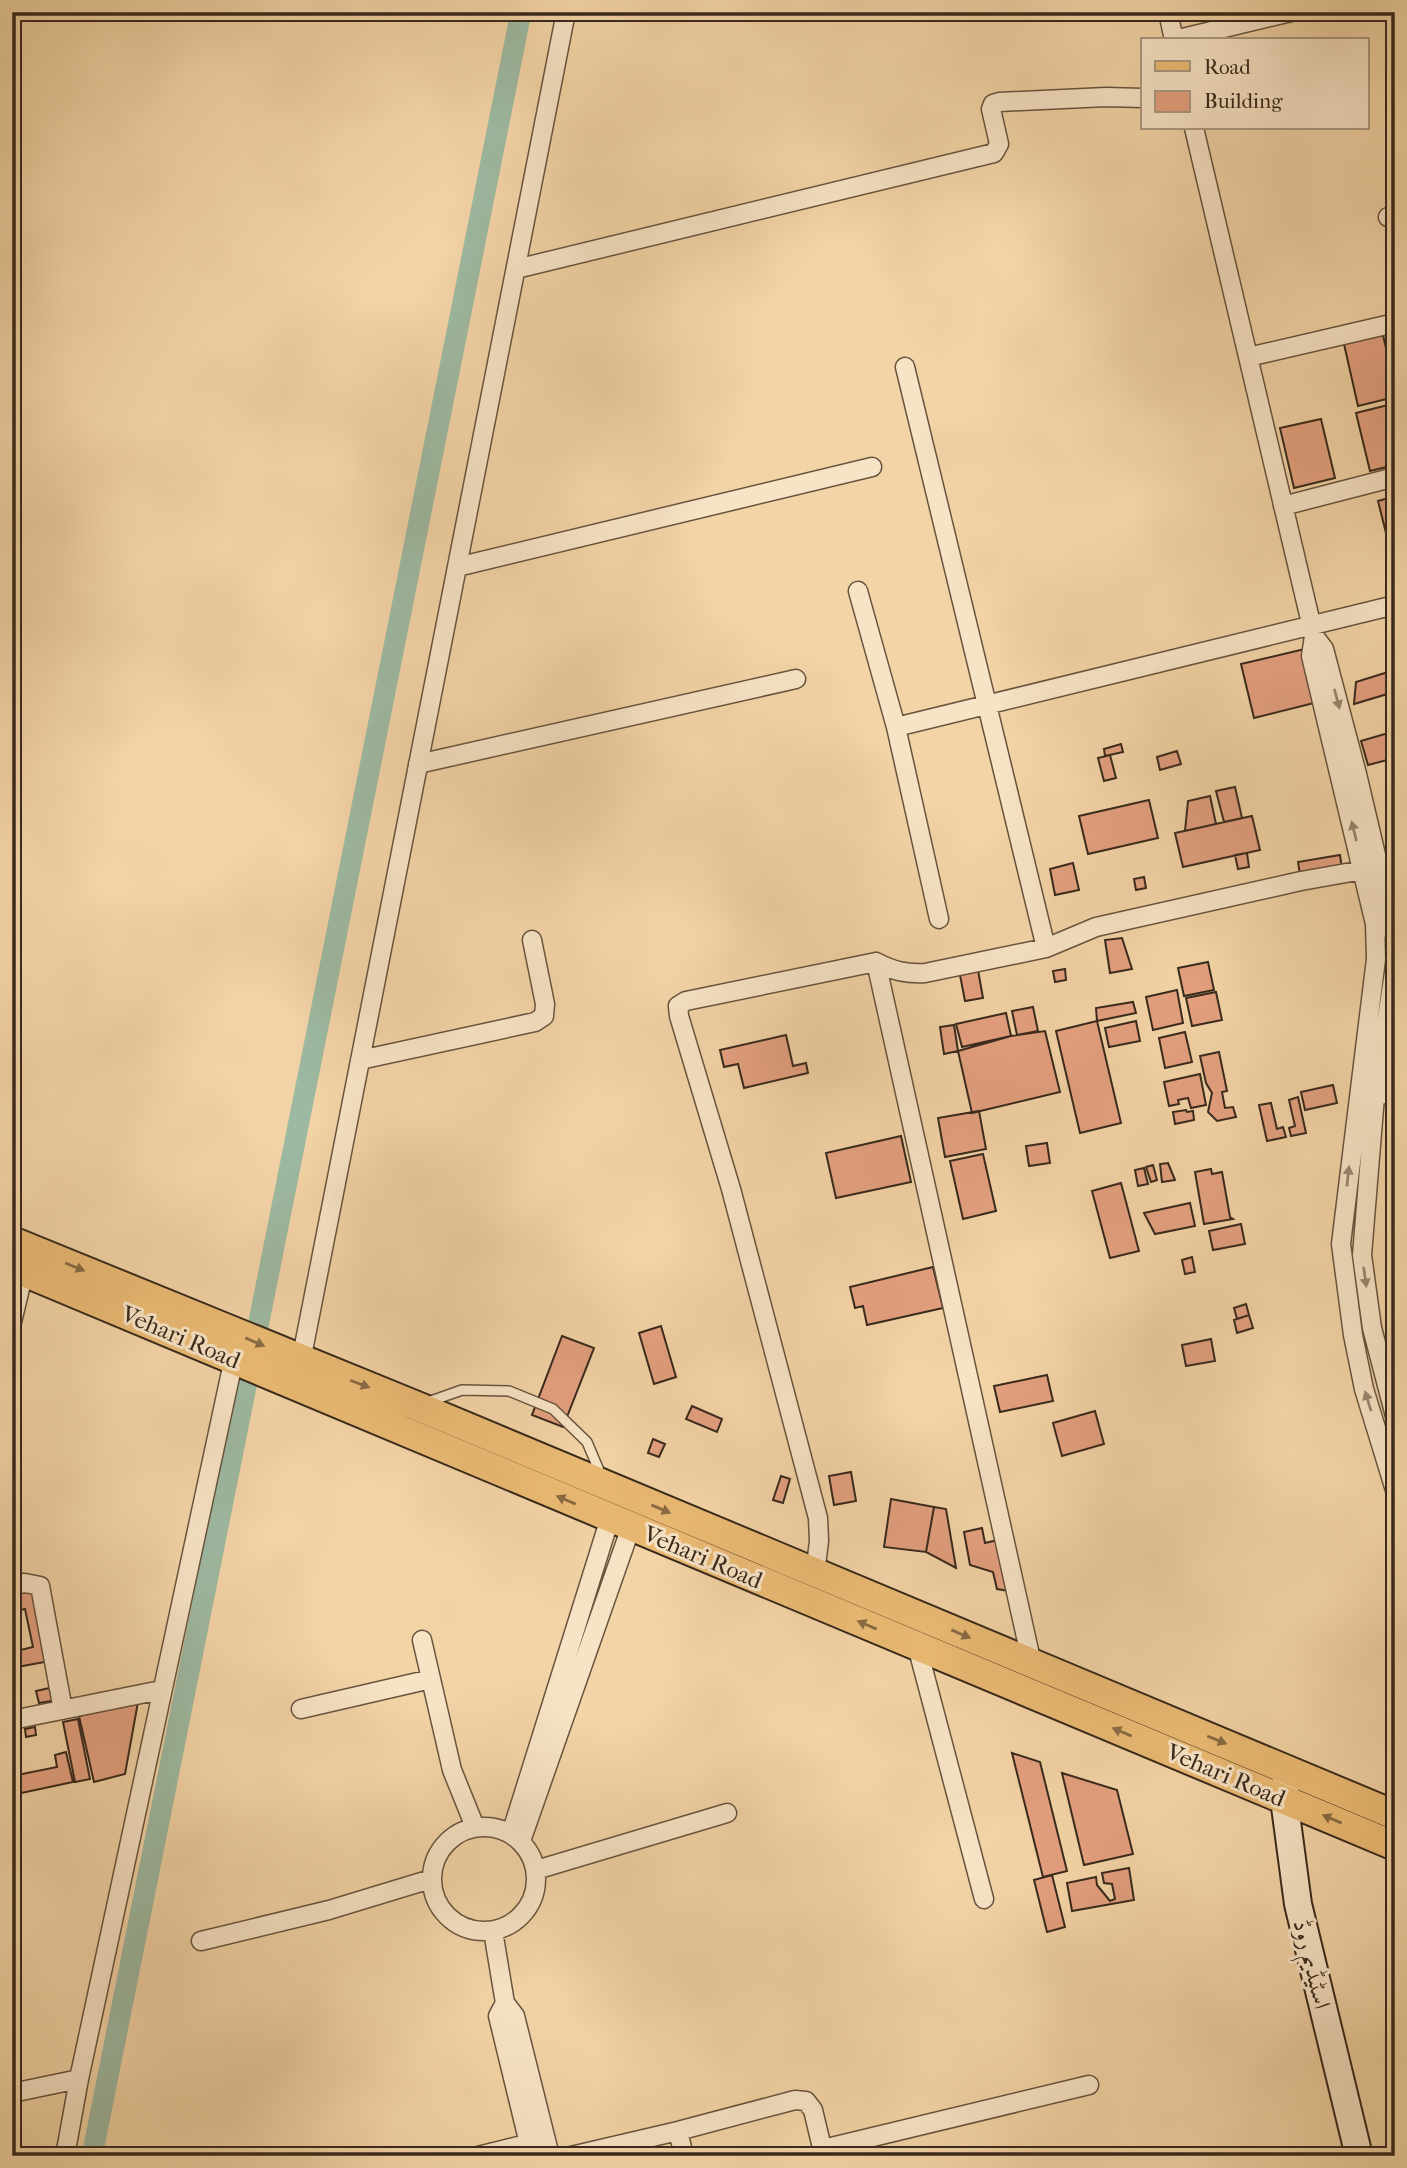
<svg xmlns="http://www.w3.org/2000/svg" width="1407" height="2168" font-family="'IM FELL French Canon',Amiri,serif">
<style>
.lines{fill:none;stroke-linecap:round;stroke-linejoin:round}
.canal{stroke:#9db9a2;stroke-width:21}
.building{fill:#e4a07f;stroke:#38291c;stroke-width:2}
.service-casing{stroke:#67543e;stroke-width:12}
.minor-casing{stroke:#67543e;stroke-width:21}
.secondary-casing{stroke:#38291c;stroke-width:30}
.primary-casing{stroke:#38291c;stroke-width:32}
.service{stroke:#f7e3c5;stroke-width:9}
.minor{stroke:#f7e3c5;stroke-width:18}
.secondary{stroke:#f7e3c5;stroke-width:26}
.primary{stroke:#eaba73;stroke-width:28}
.oneway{fill:#988670}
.oneway2{fill:#886a43}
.labels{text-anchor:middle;stroke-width:6;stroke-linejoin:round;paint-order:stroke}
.street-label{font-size:24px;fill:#38291c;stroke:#f7e3c5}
</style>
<rect width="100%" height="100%" fill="#f3d4a6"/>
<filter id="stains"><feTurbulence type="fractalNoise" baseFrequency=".00286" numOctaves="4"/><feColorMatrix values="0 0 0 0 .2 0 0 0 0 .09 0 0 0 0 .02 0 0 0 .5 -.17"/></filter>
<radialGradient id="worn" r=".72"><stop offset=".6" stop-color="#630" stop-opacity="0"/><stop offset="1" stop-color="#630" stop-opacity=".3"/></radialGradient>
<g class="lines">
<path class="canal" d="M92,2156l429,-2144"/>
</g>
<path class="building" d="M1383,335l12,52v10l-37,9 -14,-62z
M1392,404l3,10v51l-25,6 -14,-58z
M1321,419l14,59 -41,10 -14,-60z
M1395,496v48l-6,1 -11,-44z
M1309,648l5,55 -60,15 -13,-54z
M1388,672l6,20 -40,12 2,-22z
M1395,731v27l-27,7 -7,-24z
M1121,744l2,8 -18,4 -1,-7z
M1177,751l4,13 -21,6 -3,-13z
M1110,755l6,23 -12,3 -6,-23z
M1235,787l7,31 -18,4 -8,-31z
M1210,796l6,28 -31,7 3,-30z
M1149,800l9,38 -70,16 -9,-38z
M1252,816l8,34 -77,17 -8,-34z
M1247,853l2,14 -11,2 -3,-14z
M1340,855l3,20 -42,6 -3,-19z
M1073,863l6,27 -24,5 -5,-26z
M1144,877l2,11 -10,2 -2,-11z
M1122,938l10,31 -22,4 -5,-33z
M1208,962l6,28 -30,6 -6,-28z
M1065,969l1,11 -11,2 -2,-11z
M978,970l5,28 -18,3 -5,-26z
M1177,990l6,33 -30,7 -7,-33z
M1216,992l6,28 -30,6 -6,-28z
M1133,1002l3,11 -39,8 -1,-13z
M1033,1007l5,24 -21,4 -5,-24z
M1006,1013l5,23 -49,11 -6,-23z
M1097,1021l24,102 -41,10 -24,-102z
M1136,1021l4,20 -31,6 -4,-19z
M954,1025l4,26 -14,3 -4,-27z
M1045,1031l15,61 -88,21 -14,-62 53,-15z
M1185,1032l7,30 -27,6 -6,-30z
M786,1035l7,31 13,-3 2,10 -64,15 -6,-24 -14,3 -4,-17z
M1219,1052l8,39 -5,1 3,16 8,-1 3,10 -19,4 -9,-9 4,-19 -6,-10 -6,-27z
M1200,1074l6,31 -15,3 -3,-10 -10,2 1,4 -10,2 -5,-24z
M1333,1085l4,18 -32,7 -4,-18z
M1298,1097l8,36 -15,3 -2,-8 6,-2 -6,-26z
M1271,1103l6,26 6,-2 3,10 -19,4 -8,-36z
M1186,1110l1,2 6,-1 1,9 -19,4 -2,-12z
M979,1111l7,38 -41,8 -7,-39z
M901,1136l10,46 -75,16 -10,-45z
M1047,1143l3,20 -21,3 -3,-20z
M983,1154l13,57 -33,8 -13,-58z
M1168,1163l7,17 -13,2 -2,-18z
M1153,1165l4,15 -6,2 -5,-15z
M1144,1168l4,16 -10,2 -3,-16z
M1211,1169l1,5 10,-2 8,45 3,2 -29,5 -9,-52z
M1121,1183l18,68 -29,7 -18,-67z
M1190,1203l5,23 -40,8 -11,-21z
M1241,1224l4,20 -32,6 -4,-19z
M1192,1257l3,15 -10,2 -3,-14z
M933,1267l10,41 -76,17 -4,-19 -8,2 -5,-21z
M1246,1304l3,11 -12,4 -3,-11z
M1249,1315l4,13 -16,5 -3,-13z
M661,1326l15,51 -22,7 -15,-51z
M562,1336l32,12 -31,79 -31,-12z
M1211,1339l4,22 -29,5 -4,-21z
M1047,1375l6,26 -53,11 -6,-26z
M692,1406l30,13 -5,13 -31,-13z
M1095,1411l9,33 -42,12 -9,-33z
M653,1439l12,5 -6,13 -11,-4z
M851,1472l5,29 -22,4 -5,-29z
M781,1476l9,3 -7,24 -10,-3z
M891,1499l43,8 -8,45 -42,-5z
M934,1507l12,2 10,59 -30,-16z
M982,1528l3,15 13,-3 11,51 -12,-2 -4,-17 -23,-7 -6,-33z
M35,1590l15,71 -38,7v-16l21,-5 -8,-38 -13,3v-17z
M54,1687l3,13 -18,3 -3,-12z
M138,1702l-13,72 -31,8 -15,-66z
M78,1719l12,60 -15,3 -12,-60z
M35,1727l1,8 -10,2 -1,-8z
M66,1752l7,30 -61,13v-19l45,-9 -2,-12z
M1012,1753l28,9 27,109 -24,6z
M1062,1773l55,17 16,64 -49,11z
M1129,1868l5,32 -62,11 -5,-28 29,-6 1,8 13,16 5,-2 -3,-15 -8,-1 -2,-10z
M1052,1875l13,52 -18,5 -13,-52z"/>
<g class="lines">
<g class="service-casing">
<path id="service" d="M428,1402l34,-12 47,1 44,18 34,33 14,33"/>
</g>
<g class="minor-casing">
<path id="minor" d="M1168,12l6,28
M1174,40l117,-28
M1194,128l120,508 -3,20 64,268 1,35 -35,285 12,91 11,54 31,101
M1388,217l7,-2
M516,269l478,-116 5,-9 -8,-35 2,-5 6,-2 107,-5 37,1
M1248,357l147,-34
M905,367l141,581
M1283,506l112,-29
M457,567l415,-100
M858,591l38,136 43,192
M1314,636l10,13 33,125 35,149 3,24
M896,727l499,-122
M418,764l378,-85
M876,962l156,702
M1395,966l-20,130 -13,159 10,73 23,88
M360,1060l175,-38 9,-6 1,-12 -13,-64
M1375,1096l20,-4
M12,1322l12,-50
M301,1361l265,-1349
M815,1574l4,-33 -1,-23 -87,-329 -52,-173 -1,-10 8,-5 190,-39c17,9 30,12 49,11l121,-25 50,-21 205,-46 62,-11
M12,1585l13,-2 15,3 23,124
M422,1640l30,130 23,57
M917,1646l67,253
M301,1709l130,-30
M12,1720l149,-30
M432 1879a52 52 0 1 1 104 0a52 52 0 1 1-104 0Z
M511,1834l99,-316
M521,1841l110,-314
M536,1870l191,-57
M493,1931l12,72 10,13 35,140
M201,1941l128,-31 102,-31
M505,2003l-7,13 34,140
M12,2093l67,-14 155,-721
M678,2131l6,25
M823,2149l266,-64
M65,2156l14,-77
M478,2156l61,-15
M571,2156l107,-25 117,-31 11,1 7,9 11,46"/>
</g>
<g class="secondary-casing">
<path id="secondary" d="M1286,1781l-2,18 14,105 61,252"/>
</g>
<g class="primary-casing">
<path id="primary" d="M12,1241l405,165 978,409
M12,1267l1383,579"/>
</g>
<use href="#service" class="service"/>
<use href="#minor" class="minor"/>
<use href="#secondary" class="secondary"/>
<use href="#primary" class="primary"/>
</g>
<defs><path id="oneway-solid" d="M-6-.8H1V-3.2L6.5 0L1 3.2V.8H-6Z" transform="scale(1.75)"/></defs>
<g class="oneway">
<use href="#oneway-solid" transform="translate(1337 699) rotate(75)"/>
<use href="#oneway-solid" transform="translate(1354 831) rotate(-104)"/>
<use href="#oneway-solid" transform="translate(1348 1176) rotate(-84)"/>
<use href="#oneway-solid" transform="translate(1365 1277) rotate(82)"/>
<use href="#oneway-solid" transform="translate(1368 1401) rotate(-107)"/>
</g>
<g class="oneway2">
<use href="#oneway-solid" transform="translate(75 1267) rotate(22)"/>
<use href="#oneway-solid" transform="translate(255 1342) rotate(23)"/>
<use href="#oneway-solid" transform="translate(360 1384) rotate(21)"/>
<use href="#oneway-solid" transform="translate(566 1500) rotate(-157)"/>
<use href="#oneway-solid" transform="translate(661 1509) rotate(23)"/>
<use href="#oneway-solid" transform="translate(867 1625) rotate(-157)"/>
<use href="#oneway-solid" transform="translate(961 1634) rotate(23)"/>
<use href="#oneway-solid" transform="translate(1122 1732) rotate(-157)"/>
<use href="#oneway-solid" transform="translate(1217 1740) rotate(22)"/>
<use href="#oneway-solid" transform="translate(1332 1819) rotate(-157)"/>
</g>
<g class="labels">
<g class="street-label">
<text transform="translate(181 1337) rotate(23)" y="8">Vehari Road</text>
<text transform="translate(703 1557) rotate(23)" y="8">Vehari Road</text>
<text transform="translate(1226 1775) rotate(23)" y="8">Vehari Road</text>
<text transform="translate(1312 1964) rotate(76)" y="8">اسٹیڈیم روڈ</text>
</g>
</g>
<rect width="1407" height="2168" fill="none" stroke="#f3d4a6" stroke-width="42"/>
<rect x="14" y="14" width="1379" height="2140" fill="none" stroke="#38291c" stroke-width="3.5"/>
<rect x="21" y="21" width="1365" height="2126" fill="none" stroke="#38291c" stroke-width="2"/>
<rect x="1141" y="38" width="228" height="91" fill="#f7e3c5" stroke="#ab9981" stroke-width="2"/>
<rect x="1155" y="61" width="35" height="10" fill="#eaba73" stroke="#ab9981" stroke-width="2"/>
<text x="1204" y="74" font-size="21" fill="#38291c">Road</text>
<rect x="1155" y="91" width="35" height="21" fill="#e4a07f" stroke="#ab9981" stroke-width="2"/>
<text x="1204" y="108" font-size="21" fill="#38291c">Building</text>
<rect width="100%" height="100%" filter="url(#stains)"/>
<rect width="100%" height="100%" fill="url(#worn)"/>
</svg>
